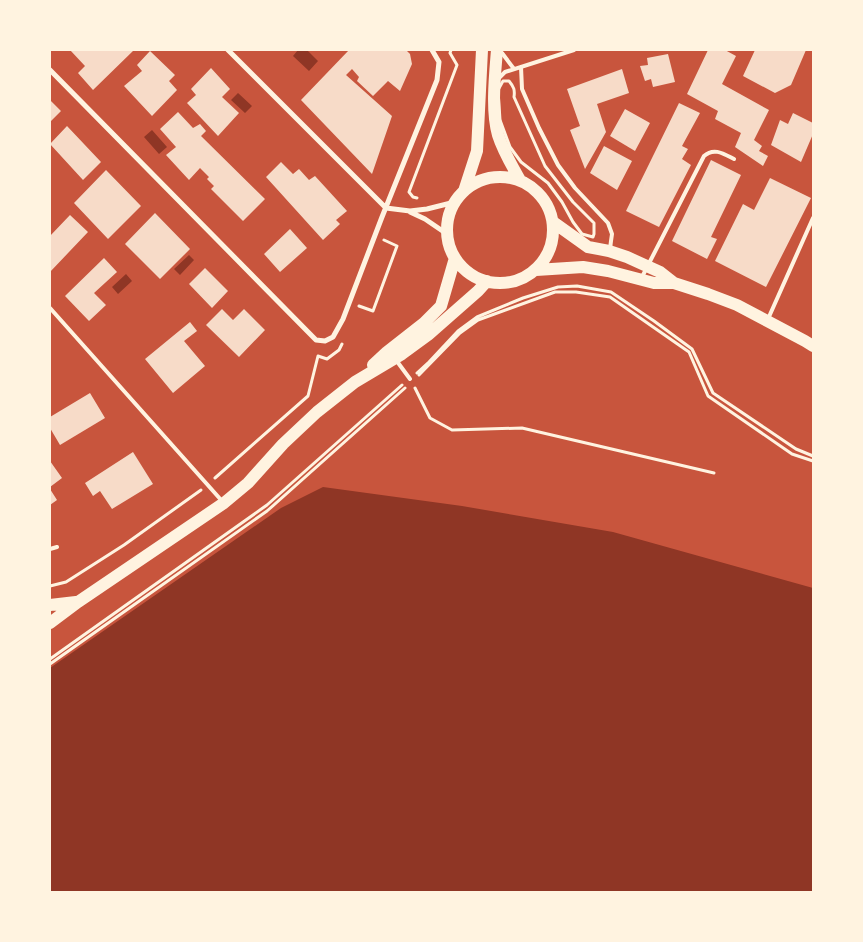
<svg xmlns="http://www.w3.org/2000/svg" width="863" height="942" font-family="'Source Sans 3',sans-serif">
<style>
.water{fill:#8f3625}
.building{fill:#f7dbc8}
.lines{fill:none;stroke-linecap:round;stroke-linejoin:round}
.path{stroke:#fff3e0;stroke-width:3}
.service{stroke:#fff3e0;stroke-width:4}
.minor{stroke:#fff3e0;stroke-width:5}
.primary{stroke:#fff3e0;stroke-width:12}
</style>
<rect width="100%" height="100%" fill="#c8553d"/>
<path class="water" d="M298,50h9l11,11 -9,10 -16,-15z
M238,93l14,13 -7,7 -14,-13z
M152,130l15,17 -8,7 -15,-17z
M189,255l5,5 -14,15 -6,-6z
M126,274l6,7 -14,13 -6,-7z
M323,487l139,19 151,26 200,56v304h-763v-224l231,-160z"/>
<path class="building" d="M70,50h64l-41,40 -15,-17 7,-7z
M349,50h40l1,1 1,-1h15l4,4 2,10 -12,27 -12,-10 -15,15 -16,-15 2,-4 -7,-8 -6,6 46,41 -20,58 -71,-74z
M708,50h17l11,6 -14,28 47,26 -15,30 8,6 -3,5 9,5 -5,10 -28,-19 6,-14 -26,-14 3,-8 -31,-17z
M755,50h51l-15,35 -16,8 -32,-17z
M150,51l25,24 -6,6 8,9 -25,26 -28,-30 18,-15 -5,-6z
M668,54l7,28 -22,5 -2,-8 -6,2 -5,-15 8,-1 -1,-7z
M211,68l19,21 -8,8 17,16 -21,23 -31,-33 9,-8 -5,-6z
M622,69l7,24 -32,11 9,28 -21,37 -15,-39 10,-4 -13,-37z
M50,100l11,11 -11,11z
M679,103l21,10 -18,33 6,3 -6,10 9,6 -32,62 -33,-16z
M625,109l25,14 -15,28 -25,-15z
M178,112l15,16 7,-4 6,7 -5,5 64,63 -22,22 -32,-32 3,-3 -7,-7 2,-2 -9,-9 -11,12 -23,-25 10,-8 -16,-18z
M793,113l20,10v11l-12,28 -30,-17 9,-25 8,4z
M67,126l34,36 -18,18 -33,-36z
M604,146l28,15 -15,29 -27,-17z
M711,160l30,15 -30,62 6,2 -10,20 -35,-18z
M281,162l12,12 6,-5 10,11 6,-4 32,35 -11,9 4,4 -17,16 -57,-63z
M106,170l35,36 -33,33 -34,-36z
M770,178l41,20 -45,89 -51,-26 28,-57 11,6z
M155,213l35,36 -30,30 -35,-35z
M70,215l18,17 -38,40v-36z
M290,229l17,19 -27,24 -16,-18z
M104,258l13,14 -23,21 12,12 -17,16 -24,-25z
M205,268l23,23 -16,17 -23,-24z
M222,309l11,11 11,-11 21,21 -26,27 -33,-32z
M190,322l7,9 -13,10 21,25 -32,27 -28,-34z
M90,393l15,25 -45,27 -10,-17v-11z
M133,452l20,32 -41,25 -12,-18 -7,5 -8,-13z
M50,461l12,17 -12,9z
M50,489l7,11 -7,5z"/>
<g class="lines">
<path class="path" d="M503,81h6c5,6 6,9 5,16l31,69 28,36 21,21v11l-1,3 -11,-3 -9,-12 -11,-20 -14,-19 -27,-21 -11,-15 -10,-27 -2,-30z
M417,198l-4,-1 -4,-5 48,-127 -7,-12 1,-3
M359,306l14,5 24,-65 -13,-6
M417,373l12,-11 29,-31 19,-14 46,-19 35,-11 19,-1 34,6 43,29 38,28 21,44 83,56 17,7
M419,375l41,-42 18,-13 77,-28h21l34,5 79,55 19,44 84,58 21,7
M415,388l15,30 22,12 70,-2 192,45
M215,478l93,-82 10,-40 9,3 12,-9 3,-6
M50,586l16,-4 58,-37 77,-55
M50,659l217,-154 135,-120
M50,664l217,-153 138,-123"/>
<path class="service" d="M502,53l12,16
M521,67l1,22 17,39 19,37 17,23 33,35 4,11 -1,7 -1,8
M498,79l7,-7 69,-22
M642,277l62,-121c10,-9 20,-2 30,3
M50,308l172,193
M768,319l45,-101
M396,360l14,19
M50,549l7,-2"/>
<path class="minor" d="M228,50l158,158
M50,70l266,270 9,1 8,-4 10,-18 39,-102 55,-137 2,-18 -7,-12
M386,208l24,3 17,-2 28,-7
M410,212l15,7 22,15"/>
<path class="primary" d="M497,50c-2,25 -6,61 1,85 5,16 14,31 22,45
M447 230a53 53 0 1 1 106 0a53 53 0 1 1-106 0Z
M464,191l13,-40 5,-101
M553,222l35,25 21,4 18,6 33,15 14,11
M536,270l47,-3 25,4 46,12h20l34,11 29,11 68,36 8,5
M373,365l14,-13 37,-29 17,-17 14,-48
M50,605l26,-3
M50,623l28,-21 146,-99 24,-20 35,-39 34,-32 38,-30 47,-28 26,-19 50,-44 9,-10"/>
</g>
<rect width="863" height="942" fill="none" stroke="#fff3e0" stroke-width="102"/>
</svg>
